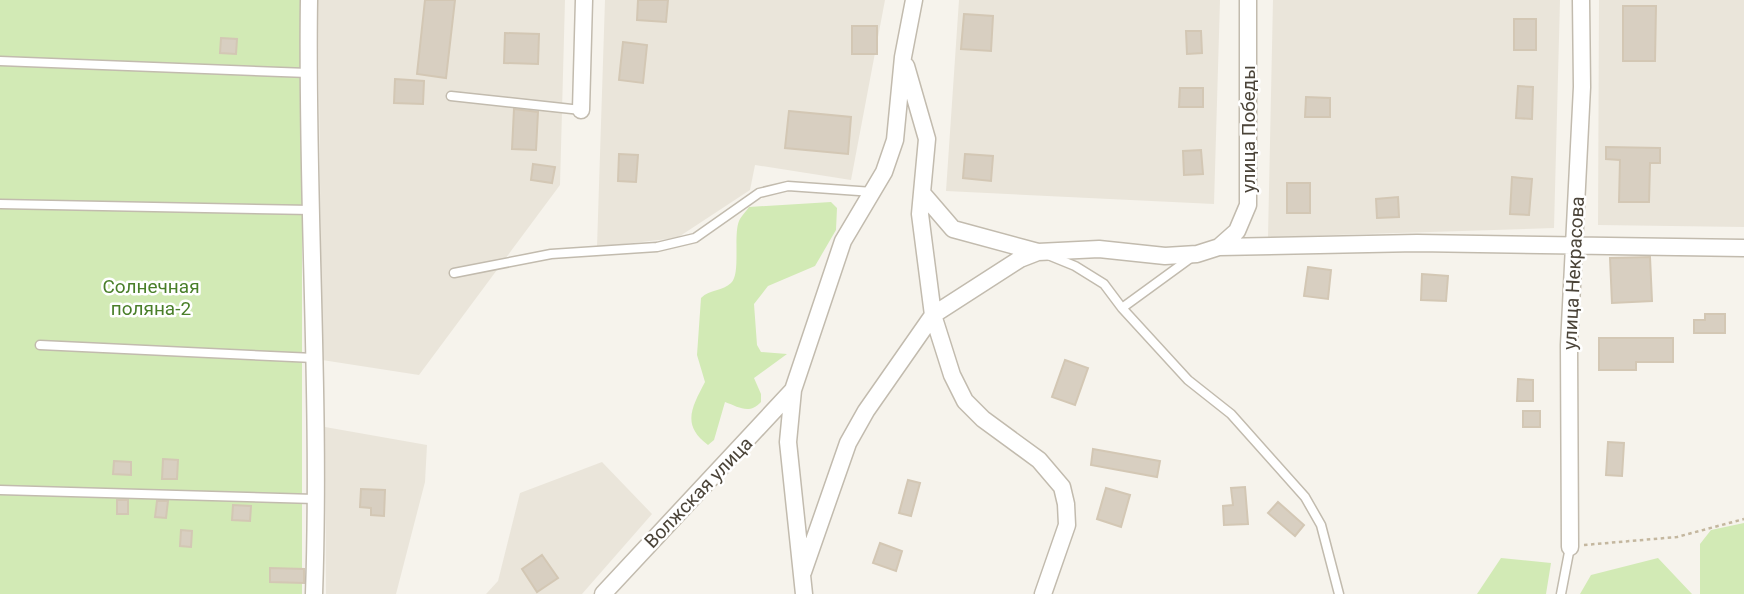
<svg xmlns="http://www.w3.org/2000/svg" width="1744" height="594" font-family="Roboto,sans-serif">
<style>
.residential{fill:#eae5da}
.green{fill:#d2eab5}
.building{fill:#d8cfc1;stroke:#d3c7b4;stroke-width:2}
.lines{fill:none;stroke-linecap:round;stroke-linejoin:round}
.lane-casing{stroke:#c2bbae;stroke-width:11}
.street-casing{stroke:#c2bbae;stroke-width:19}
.path{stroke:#c4b79f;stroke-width:2.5;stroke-dasharray:3.5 3.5;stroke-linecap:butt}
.lane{stroke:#fff;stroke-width:8}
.street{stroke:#fff;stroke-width:16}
.labels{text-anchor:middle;stroke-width:5;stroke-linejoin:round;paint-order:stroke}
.street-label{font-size:19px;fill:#4b4439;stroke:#fff}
.park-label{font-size:19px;fill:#4a7f2a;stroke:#fff}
</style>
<rect width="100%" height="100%" fill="#f6f3ec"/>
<path class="residential" d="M318,0h247l-5,185 -141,190 -97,-15z
M605,0h280l-34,180 -96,-15 -5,25 -73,48 -80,9z
M959,0h261l-6,204 -268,-13z
M1273,0h287l-6,228 -286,9z
M1599,0h145v227l-146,-2z
M325,427l102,18 -2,37 -29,112h-70z
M602,462l50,52 -70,80h-96l12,-13 22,-88z"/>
<path class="green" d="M0,0h302v594h-302z
M831,202l6,6 -1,22 -21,36 -47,20 -14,18 3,41 4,7 26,2 -33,24 7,16v8c-12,13 -22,5 -36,0l-11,38 -6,5c-27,-20 -16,-38 -3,-63l-8,-27 4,-57c9,-9 22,-7 30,-15 10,-9 2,-47 8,-62 2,-5 7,-9 10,-14z
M1744,523v71h-44v-50l11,-14z
M1501,558l50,5 -5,31h-69z
M1658,558l34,36h-112l11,-19z"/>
<path class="building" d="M425,0h30l-9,78 -29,-4z
M638,0h30l-2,22 -29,-2z
M1623,6h33l-1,55h-32z
M964,14l29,2 -2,35 -30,-2z
M1514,19h22v31h-22z
M852,26h25v28h-25z
M1186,31h15l1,22 -15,1z
M505,33l34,1 -1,30 -34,-1z
M221,38l16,1 -1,15 -16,-1z
M623,42l24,3 -4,38 -24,-3z
M395,79l29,2 -1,23 -29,-1z
M1518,86l15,1 -1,32 -16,-1z
M1180,88h23v19h-24z
M1306,97l24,1v19h-25z
M514,109l24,3 -2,38 -24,-1z
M789,111l62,6 -3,37 -63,-6z
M1606,147l54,1v15h-10l-1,39h-30l1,-42 -14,-1z
M1201,150l2,24 -19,1 -1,-24z
M619,154l19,1 -2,27 -18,-1z
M965,154l28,2 -2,25 -28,-3z
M533,164l22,3 -3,16 -21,-3z
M1512,177l20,2 -3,36 -19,-1z
M1287,183h23v30h-23z
M1398,197l1,20 -22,1 -1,-19z
M1650,257l2,44 -40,2 -2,-45z
M1308,267l23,3 -3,29 -24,-3z
M1422,274l26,2 -2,25 -25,-1z
M1705,314h20v19h-31v-13h11z
M1599,338h74v24h-37v8h-37z
M1065,360l23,8 -13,37 -23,-8z
M1518,379l15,1v21h-16z
M1523,411h17v16h-17z
M1608,442l16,1 -2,33 -16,-1z
M1093,449l67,12 -3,16 -66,-12z
M163,459l15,1 -1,19h-15z
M114,461l17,1v13l-18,-1z
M908,480l12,3 -9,33 -12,-3z
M1245,487l3,37 -24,1 -1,-19 10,-1 -2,-17z
M1106,488l24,7 -9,32 -24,-8z
M361,489l24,1 -1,26 -13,-1v-7l-11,-1z
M117,500h11v14h-11z
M157,501h11l-2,17 -11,-1z
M1278,502l26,23 -9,11 -27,-23z
M233,505l18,1 -1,15 -18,-1z
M181,530l11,1 -1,16 -11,-1z
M880,543l22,8 -6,20 -23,-8z
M542,555l16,23 -21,14 -15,-23z
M270,568l34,1v14l-34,-1z"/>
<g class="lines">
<g class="lane-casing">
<path id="lane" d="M0,61l308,12
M451,96l130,14
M0,204l312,6
M1048,255l27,11 29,18 18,24 66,72 43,34 74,83 16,28 18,69
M454,273l97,-19 106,-7 38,-9 64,-45 29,-7 85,6
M1122,308l70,-51
M40,345l274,13
M0,490l315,9
M1561,594l9,-47"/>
</g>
<g class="street-casing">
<path id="street" d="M309,0c-3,198 12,396 5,594
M906,66l21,73 -7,75 13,101 19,60 13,26 18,18 56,41 23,27 4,17 1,21 -24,69
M581,110l3,-110
M922,193l31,36 85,23
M1219,247l18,-16 11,-26v-205
M1570,547l-1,-202 13,-258 -1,-87
M803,572l45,-129 18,-32 67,-96 87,-56 18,-7 61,-3 66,7 32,-2 22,-7 198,-4 327,5
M603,594l190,-204
M804,594l-16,-152 5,-52 50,-149 41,-69 11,-32 8,-83 11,-57"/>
</g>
<path class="path" d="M1584,545l93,-8 67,-18"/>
<use href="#lane" class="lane"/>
<use href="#street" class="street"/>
</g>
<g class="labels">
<g class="street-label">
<text transform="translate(1248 129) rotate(-90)" y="7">улица Победы</text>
<text transform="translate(1573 273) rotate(-87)" y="7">улица Некрасова</text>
<text transform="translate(698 492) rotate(-46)" y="7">Волжская улица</text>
</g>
<g class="park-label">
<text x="151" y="293">Солнечная<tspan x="151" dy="22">поляна-2</tspan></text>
</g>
</g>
</svg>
